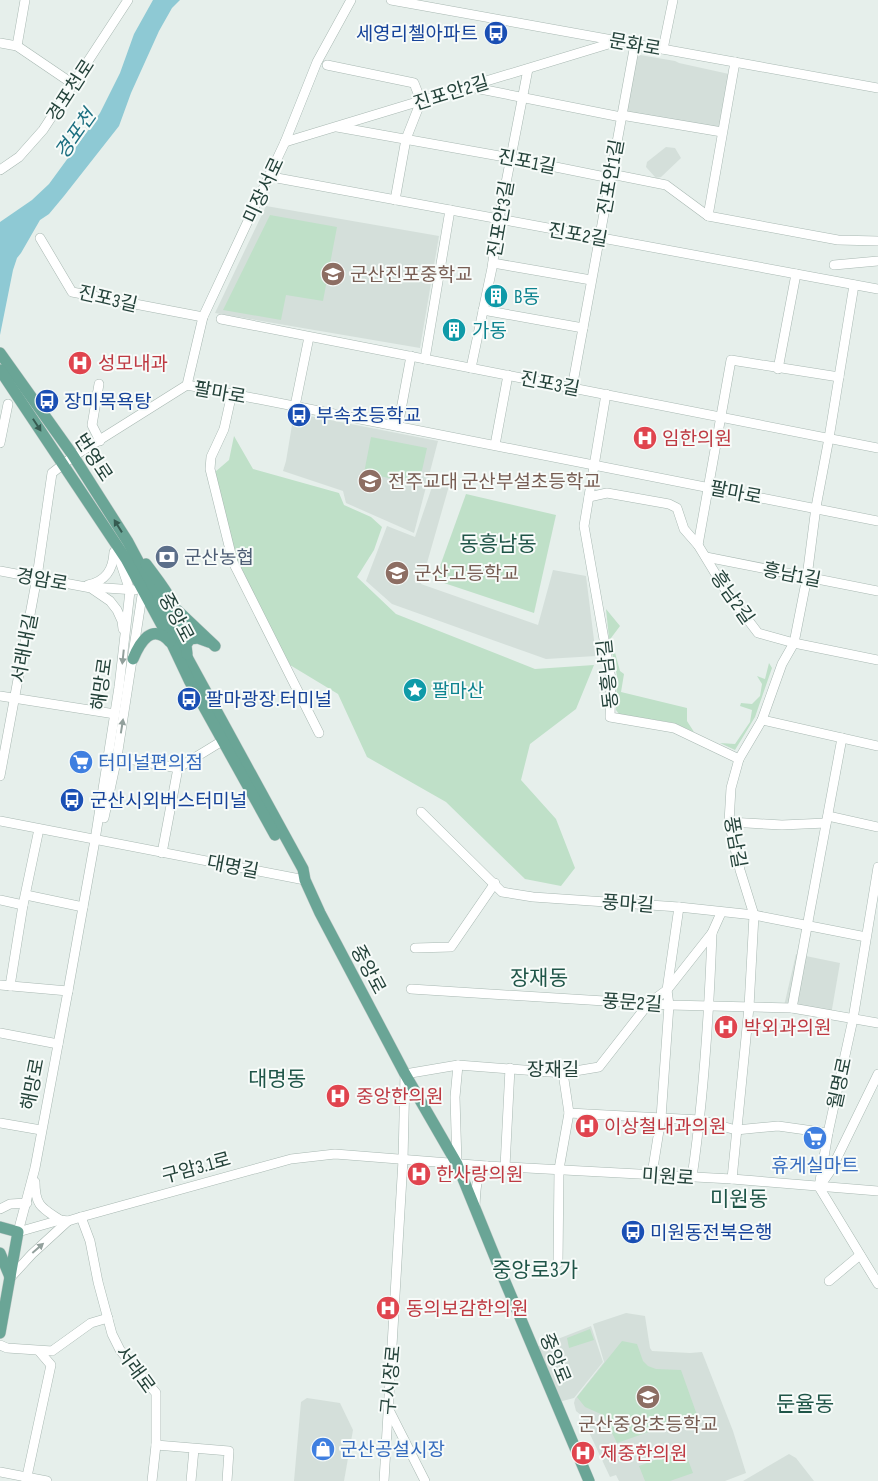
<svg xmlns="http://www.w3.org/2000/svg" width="878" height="1481" font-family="'Sofia Sans Condensed','Noto Sans KR',sans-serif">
<rect width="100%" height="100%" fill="#e6efeb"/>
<g fill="#d4dfda">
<path d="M640,55L675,61L679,63L729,74L720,129L626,112L635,59Z"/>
<path d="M666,147L675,148L681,158L661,177L656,178L646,167L647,162Z"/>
<path d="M266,206L439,236L420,348L215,313Z"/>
<path d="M294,413L438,441L414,533L346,503L343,491L283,471L286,461Z"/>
<path d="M434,481L449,486L421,584L538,625L553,570L586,576L596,656L546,659L392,604L366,581L387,526L415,537Z"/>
<path d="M796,954L840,963L831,1015L784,1006Z"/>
<path d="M626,1313L645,1316L650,1348L652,1351L690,1353L702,1352L733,1431L746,1473L725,1481H619L616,1475L610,1477L581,1415L576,1411L574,1403L575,1399L604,1362L593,1324Z"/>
<path d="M591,1326L603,1362L574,1398L555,1403L532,1349Z"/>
<path d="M307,1398L340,1403L353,1430L344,1481H294L301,1402Z"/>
<path d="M789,1454L796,1458L814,1481H743Z"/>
</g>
<g fill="#bfe0c8">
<path d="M270,215L337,227L323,301L286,295L281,320L223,310Z"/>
<path d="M234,436L253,469L339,493L344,505L371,517L382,527L374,550L357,577L396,614L535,669L594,665L576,709L530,744L521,780L556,819L575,868L561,886L525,879L446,802L367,757L338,694L290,665L234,559L215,472L229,460Z"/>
<path d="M371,437L427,448L419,484L364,473Z"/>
<path d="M466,494L556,515L534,613L435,580Z"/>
<path d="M606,609L620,626L611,638L620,671L624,674L621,692L687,708V721L694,732L674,723L619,714L616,710L617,676L609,638Z"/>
<path d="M769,663L772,668L755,717L735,750L720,743L735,744L750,722L752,710L740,706L741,703L752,704L760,696L762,684L757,676L765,679Z"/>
<path d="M590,1329L594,1340L569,1348L567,1338Z"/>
<path d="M622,1341L637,1344L643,1361L648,1366L656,1369L681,1370L697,1415L617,1443L603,1415L585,1407L577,1397Z"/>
<path d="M684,1449L693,1473L670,1481H645L639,1466Z"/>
</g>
<path fill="#8ec9d4" d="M153,0H180L172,8L159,31L131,93L119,126L64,196L49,214L40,220L21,253L17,258L13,270L0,335V222L32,200L49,184L87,132L100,113L120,73L134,34Z"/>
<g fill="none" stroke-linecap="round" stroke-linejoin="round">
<g stroke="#a8b8b2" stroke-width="10">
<g id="minor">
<path d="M391,0L878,88"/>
<path d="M0,43L17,46L73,84"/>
<path d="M17,46L25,0"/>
<path d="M663,49L673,0"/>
<path d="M327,65L414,83L421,101L406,139L395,200"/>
<path d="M470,87L621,117"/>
<path d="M621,115L722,132"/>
<path d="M337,127L511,158L610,178L616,175L666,185L708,216L838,240L878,241"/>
<path d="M285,142L615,42"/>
<path d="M0,170L19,157L43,130L128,0"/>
<path d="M277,178L878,289"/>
<path d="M708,216L735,62"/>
<path d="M40,238L72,292L203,317"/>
<path d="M493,263L591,280"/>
<path d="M834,265L878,261"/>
<path d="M483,310L583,328"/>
<path d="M221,319L878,448"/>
<path d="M425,359L450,210"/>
<path d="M471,368L492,268L499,219L528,69"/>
<path d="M778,369L796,274"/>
<path d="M99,384L92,425L100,441"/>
<path d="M187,385L203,317L285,142L317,62L351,0"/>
<path d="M572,388L635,44"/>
<path d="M232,393L224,429L211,457L210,469L233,562L319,733"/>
<path d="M606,394L584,526L611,679L610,717L674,728L739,759"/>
<path d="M295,406L309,337"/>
<path d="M398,426L411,356"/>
<path d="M0,443L8,404"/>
<path d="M495,445L508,375"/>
<path d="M589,497L607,493L669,504L677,508L684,529L698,545L726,591L758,633L794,643L878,660"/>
<path d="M698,545L731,360L839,377"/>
<path d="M706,557L878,591"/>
<path d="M0,571L91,588L110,601L117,610L122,621L123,629"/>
<path d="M88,585C106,581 113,570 114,552"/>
<path d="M91,587L135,590"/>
<path d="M0,696L115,714"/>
<path d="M762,720L878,746"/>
<path d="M117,757L178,768"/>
<path d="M178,768L227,738"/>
<path d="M0,776L37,577L52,473L74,456L187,385L878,521"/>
<path d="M421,812L502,892L533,897L679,907L754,915L866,937"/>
<path d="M828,816L878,827"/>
<path d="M104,818L117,757L143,589"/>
<path d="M0,821L305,880"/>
<path d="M729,822L782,825L826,823"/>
<path d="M162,853L178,768"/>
<path d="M878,867L853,1019L828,1133L819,1187L878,1284"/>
<path d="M26,895L83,907"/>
<path d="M0,900L23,905"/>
<path d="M415,948L451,947L495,883"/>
<path d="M0,985L68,991"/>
<path d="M10,986L23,905L39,829"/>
<path d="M411,989L669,1005L792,1008L878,1023"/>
<path d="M792,1008L842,738"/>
<path d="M0,1033L58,1044"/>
<path d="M569,1113L700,1120L736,1130L778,1126L828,1133"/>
<path d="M0,1123L41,1130"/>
<path d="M457,1164L455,1097L458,1065"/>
<path d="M505,1167L510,1068"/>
<path d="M652,1174L661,1118L669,1005L667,990L679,907"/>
<path d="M692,1177C704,1096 709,1015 712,933"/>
<path d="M732,1179L749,1007L754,915L740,870L729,822L731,788L739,759L762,720L782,664L794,643L807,577L816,507L829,438L854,285"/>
<path d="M35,1182C35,1206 42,1208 60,1220"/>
<path d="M822,1183L831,1170L878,1074"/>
<path d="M475,1206C476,1192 475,1174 487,1166"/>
<path d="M0,1209L10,1204L27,1203"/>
<path d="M81,1217L90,1241L98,1282L112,1334L120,1350L156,1393V1445L152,1481"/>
<path d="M18,1232L60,1220L68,1221L81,1217L291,1159L335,1154L487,1166L732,1179L878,1191"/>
<path d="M18,1232L35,1168L68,991L95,840L119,687L130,591L116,549"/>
<path d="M558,1263L559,1169L569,1113L563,1073"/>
<path d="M10,1278L32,1254L68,1221"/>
<path d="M829,1281L860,1255"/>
<path d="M0,1345L7,1348L52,1351L91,1323L108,1318"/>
<path d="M388,1408L425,1481"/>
<path d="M156,1445L229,1451L227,1481"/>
<path d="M0,1472L47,1481"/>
<path d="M26,1481L51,1365L39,1351"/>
<path d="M191,1481L194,1449"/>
<path d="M384,1481L403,1160L405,1074L458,1065L563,1073L599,1067L649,1003L667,990L712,933L721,913"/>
</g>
</g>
<g stroke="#c2cac8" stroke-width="12">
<g id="major">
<path d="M0,353L72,454L128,542L181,642L188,659L303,869L305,880L320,913L405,1074L457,1164L501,1272L589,1481"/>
<path d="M0,370L126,559L172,644L189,680L275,835"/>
<path d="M146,564C166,591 178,603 181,638"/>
<path d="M177,610L215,646"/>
<path d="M187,654L186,645L190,639L198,638L209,642"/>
<path d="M133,659C140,642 152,622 170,642"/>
<path d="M0,1227L18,1232L0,1333"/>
<path d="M0,1253L10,1277"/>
</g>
</g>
<use href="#minor" stroke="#fff" stroke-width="9"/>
<use href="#major" stroke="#6aa596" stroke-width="11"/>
</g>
<defs><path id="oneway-solid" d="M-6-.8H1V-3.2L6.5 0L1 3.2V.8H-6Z" transform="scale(1.25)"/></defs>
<g fill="#365b51">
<use href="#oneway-solid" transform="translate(37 425) rotate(57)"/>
<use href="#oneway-solid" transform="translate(118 526) rotate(-122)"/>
</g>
<g fill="#92a09c">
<use href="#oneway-solid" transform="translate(123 657) rotate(96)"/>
<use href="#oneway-solid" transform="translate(122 726) rotate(-81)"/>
<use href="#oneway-solid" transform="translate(38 1248) rotate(-41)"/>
</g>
<defs>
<g id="bus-disc" transform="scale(1.25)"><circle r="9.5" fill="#1a4fb4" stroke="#f7fbf9"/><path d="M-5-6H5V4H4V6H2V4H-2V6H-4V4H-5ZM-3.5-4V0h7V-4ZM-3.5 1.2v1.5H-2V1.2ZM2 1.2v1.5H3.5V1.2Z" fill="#fff"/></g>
<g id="school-disc" transform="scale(1.25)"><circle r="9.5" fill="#8d6e63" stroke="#f7fbf9"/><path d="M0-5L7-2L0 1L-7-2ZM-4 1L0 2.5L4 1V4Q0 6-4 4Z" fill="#fff"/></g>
<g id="building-disc" transform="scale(1.25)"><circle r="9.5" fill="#0f9aa8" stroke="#f7fbf9"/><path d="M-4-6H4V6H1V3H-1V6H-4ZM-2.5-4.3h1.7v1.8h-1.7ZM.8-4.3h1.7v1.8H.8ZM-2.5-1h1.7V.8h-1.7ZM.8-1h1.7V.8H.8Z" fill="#fff"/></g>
<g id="hospital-disc" transform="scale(1.25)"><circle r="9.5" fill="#e0444e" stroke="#f7fbf9"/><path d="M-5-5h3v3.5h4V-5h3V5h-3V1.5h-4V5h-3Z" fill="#fff"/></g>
<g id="bank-disc" transform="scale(1.25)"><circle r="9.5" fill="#5c6f8a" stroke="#f7fbf9"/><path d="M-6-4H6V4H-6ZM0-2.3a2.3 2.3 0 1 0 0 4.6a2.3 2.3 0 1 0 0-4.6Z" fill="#fff"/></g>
<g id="sight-disc" transform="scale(1.25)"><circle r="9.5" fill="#0f9aa8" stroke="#f7fbf9"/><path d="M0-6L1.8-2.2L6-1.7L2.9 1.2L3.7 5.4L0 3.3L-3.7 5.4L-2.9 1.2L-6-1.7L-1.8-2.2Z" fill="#fff"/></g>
<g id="supermarket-disc" transform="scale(1.25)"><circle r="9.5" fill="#3f7fe0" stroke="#f7fbf9"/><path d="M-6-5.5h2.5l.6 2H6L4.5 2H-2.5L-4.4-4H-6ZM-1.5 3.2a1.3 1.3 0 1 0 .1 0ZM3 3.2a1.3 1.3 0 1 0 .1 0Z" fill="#fff"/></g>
<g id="shop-disc" transform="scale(1.25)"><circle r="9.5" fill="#3f7fe0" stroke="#f7fbf9"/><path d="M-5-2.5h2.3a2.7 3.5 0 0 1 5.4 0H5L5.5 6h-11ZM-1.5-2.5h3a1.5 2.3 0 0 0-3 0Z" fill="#fff"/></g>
</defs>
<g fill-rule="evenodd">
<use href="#bus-disc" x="496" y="33"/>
<use href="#school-disc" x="333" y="274"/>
<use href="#building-disc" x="496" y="296"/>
<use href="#building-disc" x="454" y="330"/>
<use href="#hospital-disc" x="80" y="363"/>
<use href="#bus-disc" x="47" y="401"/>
<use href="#bus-disc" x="299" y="415"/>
<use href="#hospital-disc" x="645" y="438"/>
<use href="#school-disc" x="370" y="481"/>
<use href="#bank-disc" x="167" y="557"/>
<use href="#school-disc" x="397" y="573"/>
<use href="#sight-disc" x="415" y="690"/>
<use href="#bus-disc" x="189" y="699"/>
<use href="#supermarket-disc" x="81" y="762"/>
<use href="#bus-disc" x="72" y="800"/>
<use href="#hospital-disc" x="726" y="1027"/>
<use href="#hospital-disc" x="338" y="1096"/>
<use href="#hospital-disc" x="587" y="1126"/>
<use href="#supermarket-disc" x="815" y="1138"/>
<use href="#hospital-disc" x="419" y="1174"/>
<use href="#bus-disc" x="633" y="1232"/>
<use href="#hospital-disc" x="388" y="1308"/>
<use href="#school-disc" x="648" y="1397"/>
<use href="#shop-disc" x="323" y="1449"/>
<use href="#hospital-disc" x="583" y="1453"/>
</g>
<g text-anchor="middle" stroke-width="4" stroke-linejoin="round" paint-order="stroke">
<g font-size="19" fill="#164399" stroke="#f7fbf9" text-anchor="start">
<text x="478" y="40" text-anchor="end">세영리첼아파트</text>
<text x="64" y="408">장미목욕탕</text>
<text x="316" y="422">부속초등학교</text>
<text x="206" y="706">팔마광장.터미널</text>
<text x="90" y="807">군산시외버스터미널</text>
<text x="650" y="1239">미원동전북은행</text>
</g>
<g font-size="19" fill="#24423a" stroke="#f7fbf9">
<text transform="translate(635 44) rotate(10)" y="7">문화로</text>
<text transform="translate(70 90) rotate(-57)" y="7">경포천로</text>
<text transform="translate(451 92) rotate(-17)" y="7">진포안2길</text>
<text transform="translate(527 161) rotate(11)" y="7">진포1길</text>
<text transform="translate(610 177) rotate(-80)" y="7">진포안1길</text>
<text transform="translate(263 190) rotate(-65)" y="7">미장서로</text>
<text transform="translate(500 219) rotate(-80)" y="7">진포안3길</text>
<text transform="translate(578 234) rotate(10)" y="7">진포2길</text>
<text transform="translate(108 298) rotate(13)" y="7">진포3길</text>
<text transform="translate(550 383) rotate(11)" y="7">진포3길</text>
<text transform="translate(220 392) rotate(10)" y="7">팔마로</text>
<text transform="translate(94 457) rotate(57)" y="7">번영로</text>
<text transform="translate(736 492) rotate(11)" y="7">팔마로</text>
<text transform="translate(792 574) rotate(11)" y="7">흥남1길</text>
<text transform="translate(42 579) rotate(10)" y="7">경암로</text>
<text transform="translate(733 597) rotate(55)" y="7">흥남2길</text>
<text transform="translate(177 617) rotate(62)" y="7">중앙로</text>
<text transform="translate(24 648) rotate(-79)" y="7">서래내길</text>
<text transform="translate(607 674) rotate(-96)" y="7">동흥남길</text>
<text transform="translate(101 684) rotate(-82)" y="7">해망로</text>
<text transform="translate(736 842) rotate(80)" y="7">풍남길</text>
<text transform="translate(233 866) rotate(11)" y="7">대명길</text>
<text transform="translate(628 903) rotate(4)" y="7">풍마길</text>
<text transform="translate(369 969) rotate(62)" y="7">중앙로</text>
<text transform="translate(632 1002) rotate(4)" y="7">풍문2길</text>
<text x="553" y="1076">장재길</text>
<text transform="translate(839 1083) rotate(-78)" y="7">월명로</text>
<text transform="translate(32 1084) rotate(-79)" y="7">해망로</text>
<text transform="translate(196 1167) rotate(-15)" y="7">구암3.1로</text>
<text transform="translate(668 1176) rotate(4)" y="7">미원로</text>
<text transform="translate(556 1358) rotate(68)" y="7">중앙로</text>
<text transform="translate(136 1369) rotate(54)" y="7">서래로</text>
<text transform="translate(390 1380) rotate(-85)" y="7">구시장로</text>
</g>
<g font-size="19" fill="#785e54" stroke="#f7fbf9" text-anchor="start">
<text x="350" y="281">군산진포중학교</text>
<text x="388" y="488">전주교대 군산부설초등학교</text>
<text x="414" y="580">군산고등학교</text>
<text x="648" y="1431" text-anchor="middle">군산중앙초등학교</text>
</g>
<g font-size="19" fill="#0d838f" stroke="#f7fbf9" text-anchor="start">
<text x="514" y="303">B동</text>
<text x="472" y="337">가동</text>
<text x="432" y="697">팔마산</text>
</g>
<g font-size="19" fill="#be3a42" stroke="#f7fbf9" text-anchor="start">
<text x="98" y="370">성모내과</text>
<text x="662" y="445">임한의원</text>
<text x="744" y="1034">박외과의원</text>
<text x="356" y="1103">중앙한의원</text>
<text x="604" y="1133">이상철내과의원</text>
<text x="436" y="1181">한사랑의원</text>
<text x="406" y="1315">동의보감한의원</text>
<text x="600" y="1460">제중한의원</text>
</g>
<g font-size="19" fill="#4e5e75" stroke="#f7fbf9" text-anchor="start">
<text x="184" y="564">군산농협</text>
</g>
<g font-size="19" fill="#366cbe" stroke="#f7fbf9" text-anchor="start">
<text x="98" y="769">터미널편의점</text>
<text x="815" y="1172" text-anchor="middle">휴게실마트</text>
<text x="340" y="1456">군산공설시장</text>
</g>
<g font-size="20" font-style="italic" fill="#1c6f80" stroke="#f7fbf9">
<text transform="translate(75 134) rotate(-55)" y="7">경포천</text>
</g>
<g font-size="21" fill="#1f5548" stroke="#f7fbf9">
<text x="498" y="551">동흥남동</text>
<text x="539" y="985">장재동</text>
<text x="277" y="1086">대명동</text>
<text x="739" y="1206">미원동</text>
<text x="535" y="1277">중앙로3가</text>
<text x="805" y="1411">둔율동</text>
</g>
</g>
</svg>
